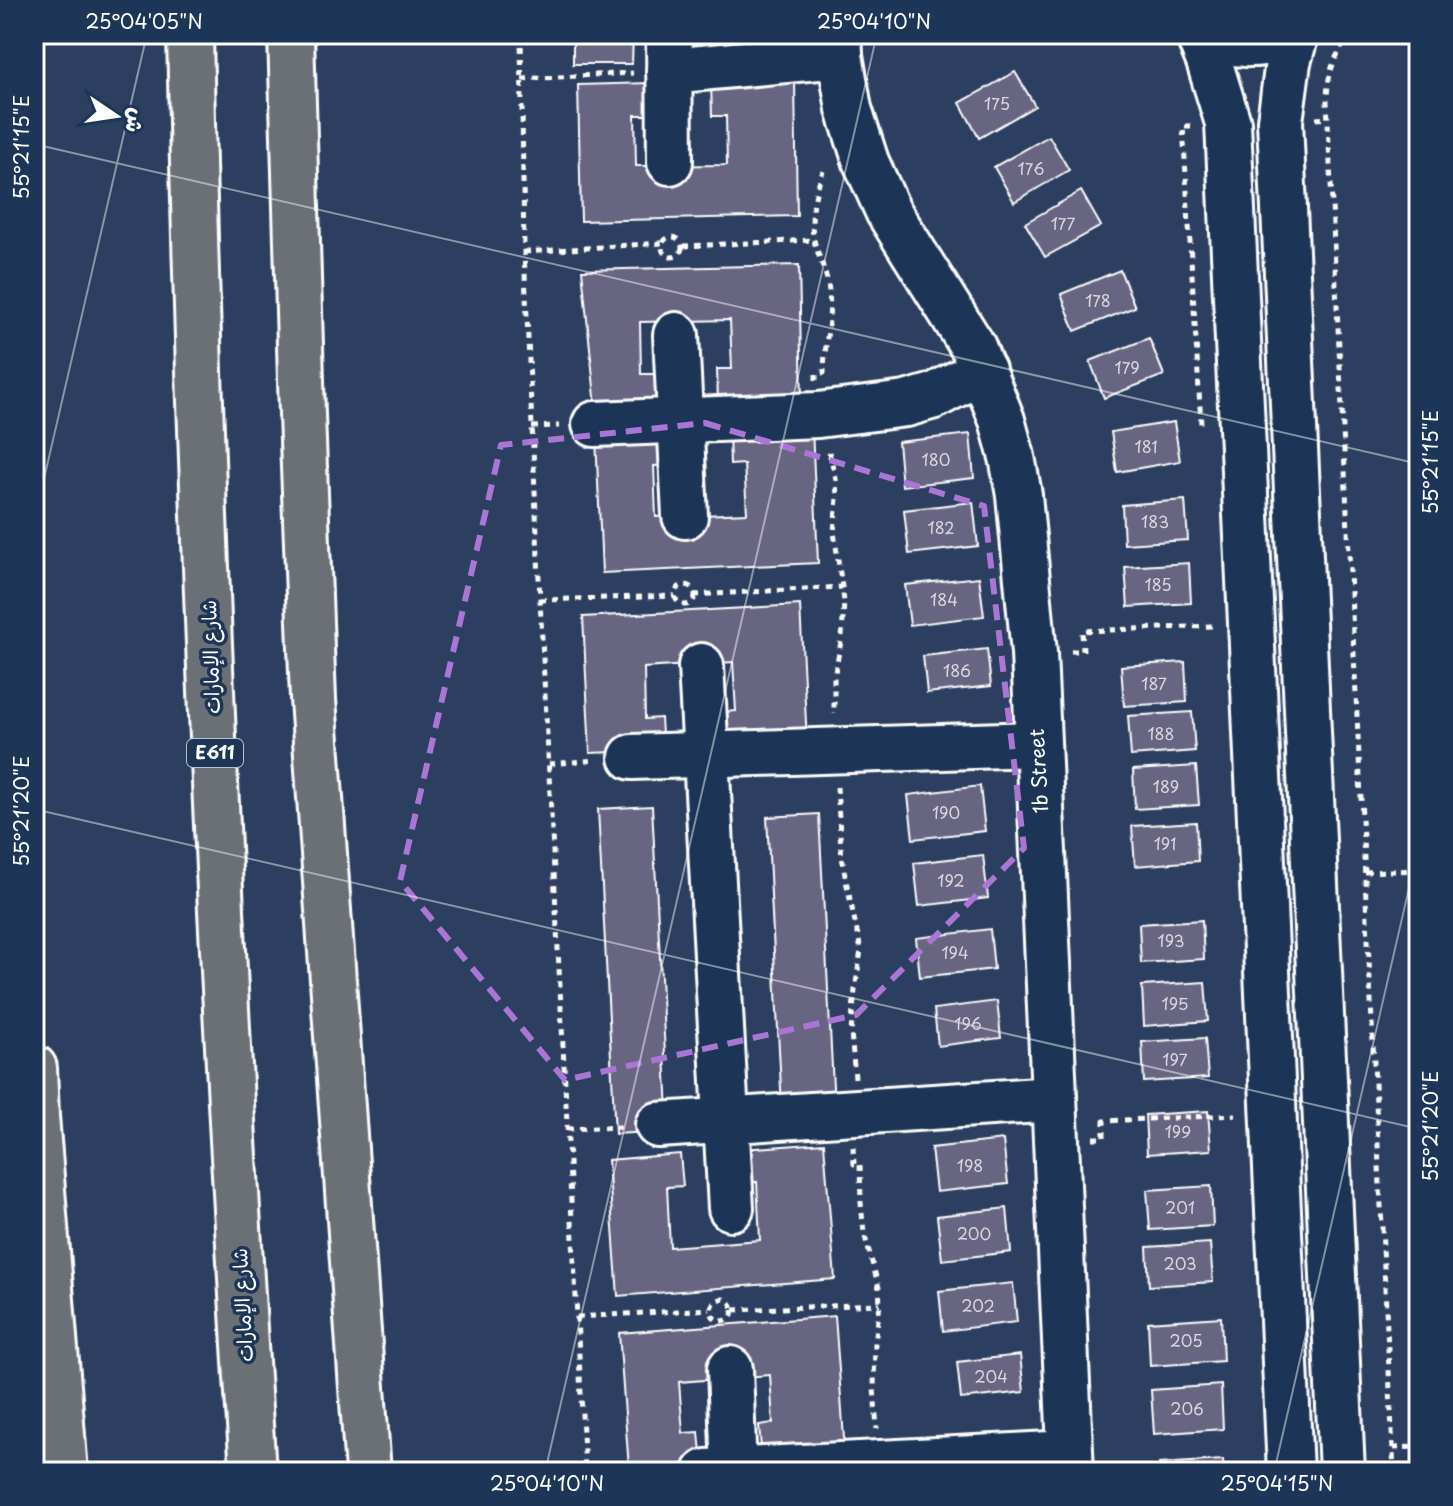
<svg xmlns="http://www.w3.org/2000/svg" width="1453" height="1506" font-family="'Playpen Sans','Playpen Sans Arabic',sans-serif">
<rect width="100%" height="100%" fill="#2c3f60"/>
<filter id="ink" filterUnits="userSpaceOnUse"><feTurbulence type="fractalNoise" baseFrequency=".0125" numOctaves="2"/><feDisplacementMap in="SourceGraphic" scale="16" xChannelSelector="R" yChannelSelector="G"/><feConvolveMatrix kernelMatrix="1 2 1 2 8 2 1 2 1" color-interpolation-filters="sRGB"/></filter>
<g filter="url(#ink)">
<g fill="#686583" stroke="#fff" stroke-width="2">
<path d="M573,34H633L632,64H573Z"/>
<path d="M1015,72L1035,106L979,138L960,103Z"/>
<path d="M795,80L797,216L581,221L578,85L651,83V115H635L636,166L727,165L726,116H712L711,82Z"/>
<path d="M1049,136L1069,170L1014,202L994,167Z"/>
<path d="M1081,191L1101,226L1045,257L1025,223Z"/>
<path d="M799,265L802,402L718,404L717,369H732L730,320L640,322L641,374H657L658,405L596,407L582,270Z"/>
<path d="M1120,270L1135,307L1075,331L1061,294Z"/>
<path d="M1149,338L1164,375L1104,398L1090,361Z"/>
<path d="M1174,422L1180,461L1117,472L1111,432Z"/>
<path d="M812,427L818,563L602,573L596,437L668,434L670,465L654,466L656,517L747,513L744,464L730,465L729,431Z"/>
<path d="M970,434L974,478L902,486L898,442Z"/>
<path d="M1185,500L1188,540L1124,544L1122,505Z"/>
<path d="M973,502L978,546L909,554L904,510Z"/>
<path d="M1189,563L1191,603L1128,607L1125,567Z"/>
<path d="M979,577L984,616L910,625L905,585Z"/>
<path d="M800,605L807,742L724,746L721,712L736,711L733,662L644,668L645,719L661,718L663,750L590,753L583,617Z"/>
<path d="M987,649L991,686L927,693L923,656Z"/>
<path d="M1185,662L1187,702L1124,706L1121,666Z"/>
<path d="M1192,712L1195,751L1131,756L1128,716Z"/>
<path d="M1196,766L1199,805L1135,809L1133,770Z"/>
<path d="M980,786L985,831L913,839L908,795Z"/>
<path d="M652,806L669,1131L615,1134L598,809Z"/>
<path d="M819,814L834,1106L782,1108L767,817Z"/>
<path d="M1196,822L1198,861L1135,866L1132,826Z"/>
<path d="M983,855L988,898L919,906L914,863Z"/>
<path d="M1202,920L1204,959L1141,963L1139,924Z"/>
<path d="M990,929L994,969L920,977L916,938Z"/>
<path d="M1205,982L1208,1021L1144,1026L1142,986Z"/>
<path d="M997,1001L1001,1038L938,1046L934,1009Z"/>
<path d="M1205,1038L1208,1078L1144,1082L1142,1042Z"/>
<path d="M1208,1111L1211,1150L1147,1154L1145,1115Z"/>
<path d="M1003,1140L1008,1184L936,1192L931,1148Z"/>
<path d="M824,1143L835,1279L618,1296L608,1160L680,1154L683,1186L667,1187L670,1247L760,1240L757,1182L743,1184L741,1149Z"/>
<path d="M1211,1186L1213,1226L1150,1230L1147,1190Z"/>
<path d="M1007,1208L1011,1252L942,1260L937,1216Z"/>
<path d="M1210,1243L1213,1282L1149,1286L1147,1247Z"/>
<path d="M1013,1283L1017,1322L943,1331L939,1291Z"/>
<path d="M835,1316L845,1452L762,1459L759,1425L773,1423L770,1375L679,1382L683,1433L699,1432L702,1464L629,1469L619,1333Z"/>
<path d="M1221,1317L1223,1361L1150,1366L1148,1322Z"/>
<path d="M1020,1355L1024,1392L961,1399L957,1362Z"/>
<path d="M1221,1385L1223,1429L1154,1434L1151,1390Z"/>
<path d="M1223,1460L1224,1472H1160L1159,1464Z"/>
</g>
<g fill="none" stroke-linecap="round" stroke-linejoin="round">
<g stroke="#fff" stroke-width="50">
<g id="minor">
<path d="M669,34L670,162"/>
<path d="M839,34L840,55L849,109L866,162L888,211L973,347L1002,420L1012,457L1019,495L1034,653L1071,1472"/>
<path d="M1198,34L1209,61L1228,123L1290,1472"/>
<path d="M1201,34C1234,48 1264,47 1297,34"/>
<path d="M1296,34L1288,62L1280,121L1342,1472"/>
<path d="M669,71L840,55"/>
<path d="M676,335L685,516"/>
<path d="M595,424L818,415L906,404L934,396L983,370"/>
<path d="M701,666L731,1208"/>
<path d="M632,757L1038,744"/>
<path d="M658,1125L1054,1099"/>
<path d="M730,1369L734,1472"/>
<path d="M706,1472L1070,1453"/>
</g>
</g>
<g stroke="#fff" stroke-width="50">
<g id="highway">
<path d="M190,34C200,514 222,993 253,1472"/>
<path d="M291,34L302,415L313,699L368,1472"/>
<path d="M34,1068L36,1116L65,1472"/>
</g>
</g>
<g stroke="#fff" stroke-width="5" stroke-dasharray="6 6" stroke-linecap="butt">
<path d="M521,34L524,252L540,600L585,1472"/>
<path d="M1352,34C1334,54 1327,75 1327,102L1394,1472"/>
<path d="M522,79L633,73"/>
<path d="M1316,119L1328,118"/>
<path d="M1191,126H1183L1201,424"/>
<circle cx="672" cy="247" r="10"/>
<path d="M683,246L815,240"/>
<path d="M524,252L662,243"/>
<path d="M816,380V374L824,373C824,346 832,319 829,292C828,277 822,265 817,250C807,225 814,195 823,171"/>
<path d="M532,427L559,426"/>
<path d="M829,452L836,479L837,498L834,532L844,601L842,637L834,677V714"/>
<circle cx="685" cy="595" r="10"/>
<path d="M694,595L842,587"/>
<path d="M540,600L675,596"/>
<path d="M1071,651H1083L1082,631L1214,626"/>
<path d="M549,764L596,760"/>
<path d="M837,787L841,849L845,876L861,950L855,990L851,1032L855,1078"/>
<path d="M1365,872L1419,870"/>
<path d="M567,1129L622,1127"/>
<path d="M1093,1138H1104V1121L1236,1115"/>
<path d="M853,1147L854,1164H860L861,1203L864,1233L879,1288L880,1304L875,1343L874,1388L877,1429"/>
<circle cx="722" cy="1310" r="11"/>
<path d="M734,1310L880,1304"/>
<path d="M577,1317L710,1309"/>
<path d="M1393,1448L1419,1447"/>
</g>
<use href="#minor" stroke="#1d3557" stroke-width="44"/>
<use href="#highway" stroke="#6a7074" stroke-width="44"/>
</g>
</g>
<path fill="none" stroke="#a976d5" stroke-width="6" stroke-dasharray="16 10" stroke-linejoin="round" d="M705,423L984,506L1024,848L856,1015L565,1080L400,881L501,445Z"/>
<path fill="none" stroke="#fff" stroke-width="2" stroke-opacity="0.45" d="M34,144L1419,464M34,522L147,34M34,809L1419,1129M545,1472L877,34M1274,1472L1419,845"/>
<g text-anchor="middle" stroke-width="7" stroke-linejoin="round" paint-order="stroke">
<g font-size="16" fill="#d9d8e0">
<text x="997" y="110">175</text>
<text x="1031" y="175">176</text>
<text x="1063" y="230">177</text>
<text x="1098" y="307">178</text>
<text x="1127" y="374">179</text>
<text x="1146" y="453">181</text>
<text x="936" y="466">180</text>
<text x="1155" y="528">183</text>
<text x="941" y="534">182</text>
<text x="1158" y="591">185</text>
<text x="944" y="606">184</text>
<text x="957" y="677">186</text>
<text x="1154" y="690">187</text>
<text x="1161" y="740">188</text>
<text x="1166" y="793">189</text>
<text x="946" y="819">190</text>
<text x="1165" y="850">191</text>
<text x="951" y="887">192</text>
<text x="1171" y="947">193</text>
<text x="955" y="959">194</text>
<text x="1175" y="1010">195</text>
<text x="968" y="1030">196</text>
<text x="1175" y="1066">197</text>
<text x="1178" y="1138">199</text>
<text x="970" y="1172">198</text>
<text x="1180" y="1214">201</text>
<text x="974" y="1240">200</text>
<text x="1180" y="1270">203</text>
<text x="978" y="1312">202</text>
<text x="1186" y="1347">205</text>
<text x="991" y="1383">204</text>
<text x="1187" y="1415">206</text>
</g>
<rect fill="#1d3557" stroke="#bbc2cd" stroke-width="2" x="187" y="739" width="56" height="28" rx="6"/>
<g font-size="18" font-weight="bold" fill="#fff">
<text x="215" y="759">E611</text>
</g>
<g font-size="20" fill="#fff" stroke="#1d3557">
<text transform="translate(211 657) rotate(-92)" y="7">شارع الإمارات</text>
<text transform="translate(1039 771) rotate(-93)" y="7">1b Street</text>
<text transform="translate(243 1305) rotate(-93)" y="7">شارع الإمارات</text>
</g>
</g>
<rect width="1453" height="1506" fill="none" stroke="#1d3557" stroke-width="88"/>
<g transform="translate(116 116) rotate(103)" stroke="#1d3557" stroke-width="6" paint-order="stroke">
<path d="M0-6L14 30L0 20L-14 30Z" fill="#ffffff"/>
<text y="-12" font-size="22" font-weight="bold" text-anchor="middle" fill="#ffffff">ش</text>
</g>
<rect x="44" y="44" width="1365" height="1418" fill="none" stroke="#fff" stroke-width="3"/>
<g font-size="20" text-anchor="middle" fill="#fff">
<text x="144" y="29">25°04'05"N</text>
<text x="874" y="29">25°04'10"N</text>
<text transform="translate(22 147) rotate(-90)" y="7">55°21'15"E</text>
<text transform="translate(1431 462) rotate(-90)" y="7">55°21'15"E</text>
<text transform="translate(22 811) rotate(-90)" y="7">55°21'20"E</text>
<text transform="translate(1431 1126) rotate(-90)" y="7">55°21'20"E</text>
<text x="547" y="1491">25°04'10"N</text>
<text x="1277" y="1491">25°04'15"N</text>
</g>
</svg>
